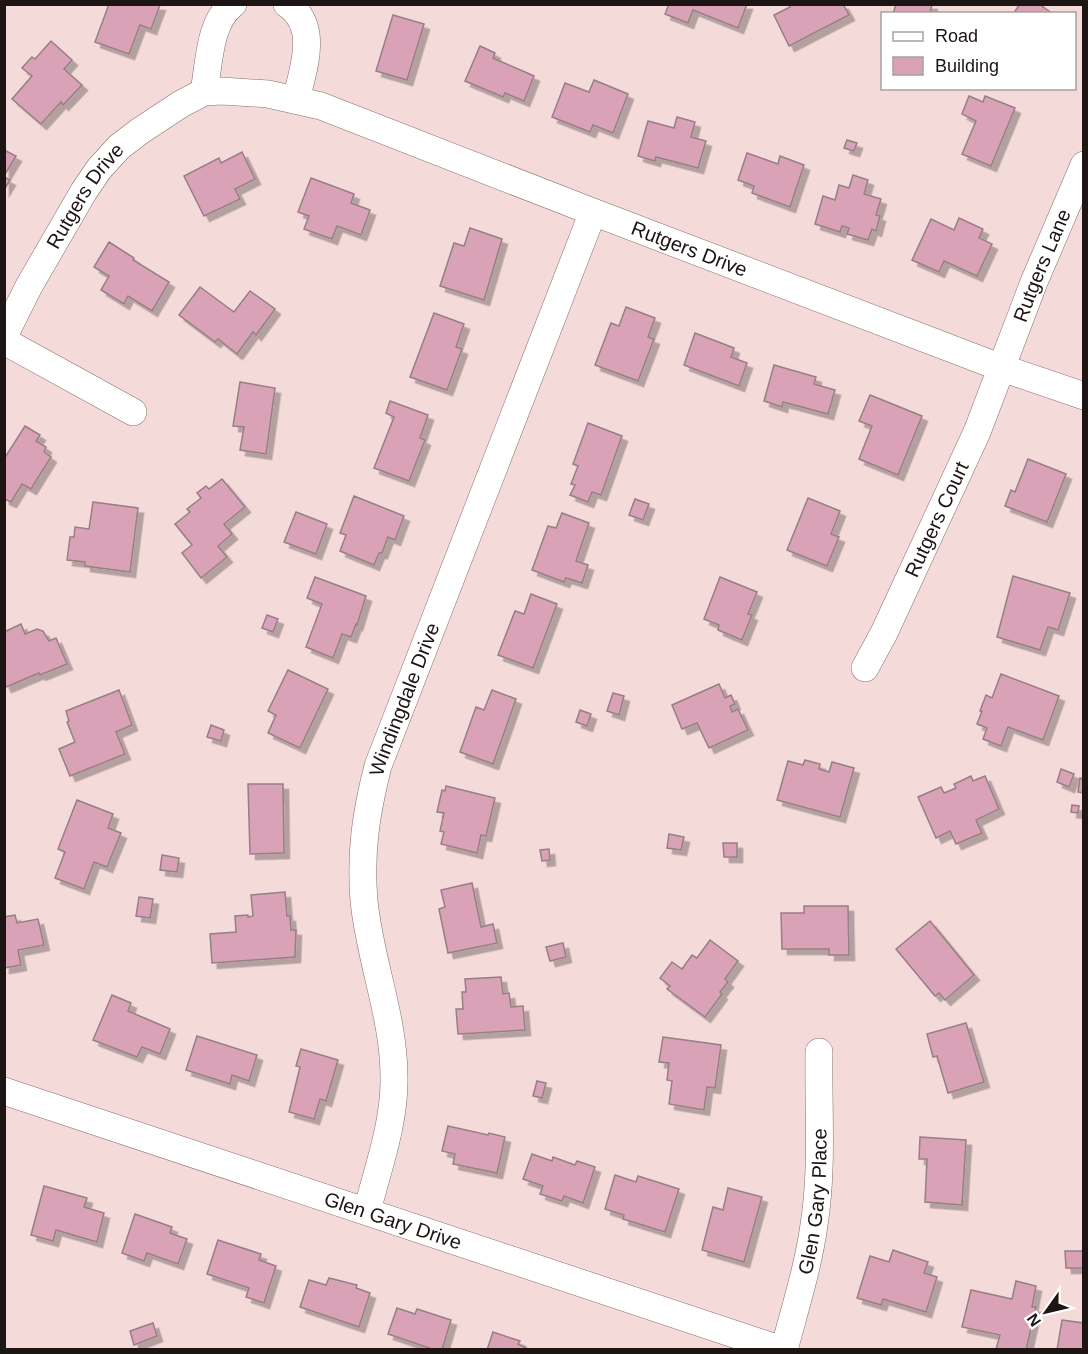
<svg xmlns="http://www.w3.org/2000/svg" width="1088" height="1354" font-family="Arial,sans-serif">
<defs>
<filter id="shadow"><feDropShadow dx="5.5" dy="5.5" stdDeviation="0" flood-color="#0004"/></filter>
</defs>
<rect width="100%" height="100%" fill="#f4dad9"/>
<g fill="#daa2b6" stroke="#967f86" stroke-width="1.5" filter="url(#shadow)">
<path d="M109,4L160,5L151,29L140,25L129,54L95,42Z"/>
<path d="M669,4H747L738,28L693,10L688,23L665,14Z"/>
<path d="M789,4H843L849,15L789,46L774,15L790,7Z"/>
<path d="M896,4H932L930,14H893Z"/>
<path d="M1020,4H1039L1053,14H1019L1015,11Z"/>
<path d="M393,15L424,24L407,80L376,71Z"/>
<path d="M51,41L72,60L64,69L82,85L63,105L61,102L41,124L12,99L32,76L22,68L32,57L35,59Z"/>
<path d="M480,46L495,53L493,58L534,76L524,101L505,93L503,97L465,81Z"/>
<path d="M594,80L628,94L613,133L593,125L590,132L552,117L565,83L589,92Z"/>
<path d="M969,96L983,102L985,96L1015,108L991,166L962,154L976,121L962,114Z"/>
<path d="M677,117L695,122L691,137L706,141L698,168L656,157L655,161L638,156L648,121L674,128Z"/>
<path d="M847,140L857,143L854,151L844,148Z"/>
<path d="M4,150L16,156L4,176Z"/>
<path d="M242,152L255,179L235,189L240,199L204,216L184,176L219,158L221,163Z"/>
<path d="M747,153L778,164L780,156L804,165L790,207L752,193L754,186L738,180Z"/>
<path d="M853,175L868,180L864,194L881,199L876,215L880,216L876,231L872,229L868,240L847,234L849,228L842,226L840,232L815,224L823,196L835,200L839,185L849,188Z"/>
<path d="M4,177L10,180L4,190Z"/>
<path d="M311,178L354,194L351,203L370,210L361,235L337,226L332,239L304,229L309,216L298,212Z"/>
<path d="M959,218L983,229L979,238L992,244L977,276L944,261L939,272L912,260L931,219L954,230Z"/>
<path d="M470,228L502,239L484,300L440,286L454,243L464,246Z"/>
<path d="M109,242L134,258L133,260L169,282L152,311L128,296L124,304L101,290L109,276L94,267Z"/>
<path d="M200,287L234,312L250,291L275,309L256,335L253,332L237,354L218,339L215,342L179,315Z"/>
<path d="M626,307L655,318L648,337L654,339L638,381L595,365L611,323L619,326Z"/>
<path d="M434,313L464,324L456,347L462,349L447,390L410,377Z"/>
<path d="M695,333L734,348L731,357L747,363L739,386L684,365Z"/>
<path d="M774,365L816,377L814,384L835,390L828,414L783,402L782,407L764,401Z"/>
<path d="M240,382L275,388L266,454L240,450L244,427L233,426Z"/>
<path d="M870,395L922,416L898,475L859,459L872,426L859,421Z"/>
<path d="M390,401L428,415L420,438L425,440L409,481L374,468L394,417L386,413Z"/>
<path d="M588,423L622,436L601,495L592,492L588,502L570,495L575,485L571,484L578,466L573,464Z"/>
<path d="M25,426L40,435L36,441L46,447L44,452L51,457L31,489L22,484L11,502L4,499V459Z"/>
<path d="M1028,459L1066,474L1047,522L1005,506L1011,490L1015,492Z"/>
<path d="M222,479L245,507L224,524L232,534L218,546L227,557L201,578L182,553L192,545L175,524L190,512L187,509L201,498L197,493L206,486L209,489Z"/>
<path d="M354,496L404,516L395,540L388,537L382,553H379L374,565L340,551L346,535L340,533Z"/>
<path d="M808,498L840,511L831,534L839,537L827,566L787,550Z"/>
<path d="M635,499L649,504L643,520L629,515Z"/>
<path d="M93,502L138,508L130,572L85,566V562L67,560L70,537H74L75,527L89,529Z"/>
<path d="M296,512L327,524L316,554L284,542Z"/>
<path d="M562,513L589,523L576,561L588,565L582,583L566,578L564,582L532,570L548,526L556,528Z"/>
<path d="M1013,576L1070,593L1058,630L1048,627L1040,650L997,637Z"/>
<path d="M315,577L366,596L357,625L356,624L351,637L342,634L333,658L306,647L322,604L307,598Z"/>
<path d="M720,577L757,592L748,614L752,615L742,640L718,630L719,625L704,619Z"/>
<path d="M531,594L557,604L533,668L498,655L515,611L524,614Z"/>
<path d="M267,615L278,619L273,632L262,628Z"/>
<path d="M21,624L25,634L37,629L43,631L49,641L56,638L67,664L40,675L39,673L6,687L4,683V632Z"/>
<path d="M288,670L328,689L300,748L268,733L276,715L268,711Z"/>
<path d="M1001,674L1059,696L1043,740L1008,727L1001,746L983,739L987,728L977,724L982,711H980L986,695L992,698Z"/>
<path d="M719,684L725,698L731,695L735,704L730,706L732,712L738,709L748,730L709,748L697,723L682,729L672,705Z"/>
<path d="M119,690L132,725L116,732L125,754L70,776L59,749L75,742L67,722L69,721L66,711Z"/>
<path d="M492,690L516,699L493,764L460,752L476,707L484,710Z"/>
<path d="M613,693L624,696L619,715L607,711Z"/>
<path d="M580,710L591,714L587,726L576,722Z"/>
<path d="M211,725L224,730L221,741L207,737Z"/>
<path d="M805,760L820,764L819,769L829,772L832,762L854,768L840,817L777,800L788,761L803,765Z"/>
<path d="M1061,769L1074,774L1069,787L1057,782Z"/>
<path d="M971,776L973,781L985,776L999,809L976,820L982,833L956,844L950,831L936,838L918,797L941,787L944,793L956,788L954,784Z"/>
<path d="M1080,778L1084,779V793L1078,792Z"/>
<path d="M248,784H283L284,853L250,854Z"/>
<path d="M446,786L495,798L486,836L481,835L477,853L441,844L444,832L440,831L444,813L437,812L442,790L445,791Z"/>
<path d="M77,800L113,814L108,828L121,833L107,867L94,862L84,889L55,878L65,852L58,849Z"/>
<path d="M1072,805L1079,806L1078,813L1071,812Z"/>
<path d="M669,834L684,837L681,850L667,848Z"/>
<path d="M723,843H737V857H724Z"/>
<path d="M549,849L550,860L542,861L540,850Z"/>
<path d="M162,855L179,858L177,872L160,870Z"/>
<path d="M472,883L481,927L493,924L497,943L448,953L439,909L445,907L441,890Z"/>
<path d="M285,892L287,916H290L291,930H296L295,957L212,963L210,934L236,932L235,916L248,915V917L253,916L251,895Z"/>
<path d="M139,897L153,899L150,918L136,916Z"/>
<path d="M804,906H848L849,955H829V949H782L781,913H804Z"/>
<path d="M15,915L17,923L38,919L44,945L18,950L21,965L4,968V917Z"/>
<path d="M930,921L974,975L945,1000L939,993L935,996L896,949Z"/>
<path d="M710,940L738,961L725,979L728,982L720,992L722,994L705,1017L667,989L670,986L660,978L672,962L682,969L692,955L697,958Z"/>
<path d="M563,943L566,957L550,961L546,947Z"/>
<path d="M501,977L503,994L509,993L511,1007L523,1006L525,1030L458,1034L456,1009H463L462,992H466L465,979Z"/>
<path d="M112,995L131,1003L128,1011L170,1029L160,1054L142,1047L137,1057L93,1040Z"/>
<path d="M966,1023L984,1082L948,1093L937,1056L933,1057L927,1034Z"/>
<path d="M197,1036L257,1055L249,1081L232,1075L230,1084L186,1070Z"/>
<path d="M663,1037L721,1045L715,1088L707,1087L704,1110L669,1104L672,1081L667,1080L669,1063L659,1062Z"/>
<path d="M301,1049L338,1060L326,1101L320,1099L314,1119L289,1112L300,1067L296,1066Z"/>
<path d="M537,1081L546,1083L542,1098L533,1096Z"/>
<path d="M448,1126L488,1135L489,1133L505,1137L497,1173L453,1164L455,1154L442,1151Z"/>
<path d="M920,1137L966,1140L962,1205L925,1202L927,1159H919Z"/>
<path d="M532,1154L552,1161L553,1157L575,1165L577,1161L595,1167L583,1203L564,1196L562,1201L540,1194L543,1186L523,1179Z"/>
<path d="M615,1175L636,1182L638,1176L679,1189L665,1232L623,1219L624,1215L605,1209Z"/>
<path d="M44,1186L87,1198L84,1207L104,1213L97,1242L56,1230L53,1241L31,1235Z"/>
<path d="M728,1188L762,1197L744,1262L702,1250L713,1207L723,1210Z"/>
<path d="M135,1214L172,1227L170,1233L187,1239L178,1264L147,1253L144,1261L122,1253Z"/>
<path d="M218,1240L261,1254L259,1260L276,1266L264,1303L246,1297L249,1288L207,1274Z"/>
<path d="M893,1250L928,1262L924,1273L937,1277L926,1312L883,1299L881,1305L857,1298L870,1256L889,1262Z"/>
<path d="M1065,1251H1084V1268H1066Z"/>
<path d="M329,1278L357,1285L356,1288L370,1293L359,1327L300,1307L309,1280L326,1285Z"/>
<path d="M1016,1281L1036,1286L1032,1307H1036L1026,1350L996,1349L1000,1335L962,1327L971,1290L1012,1299Z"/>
<path d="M397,1308L415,1314L417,1309L451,1320L442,1350H435L388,1334Z"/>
<path d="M1062,1320L1084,1323V1350H1057Z"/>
<path d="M153,1323L157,1336L134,1345L130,1331Z"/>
<path d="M493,1332L520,1341L518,1344L530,1350H487Z"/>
</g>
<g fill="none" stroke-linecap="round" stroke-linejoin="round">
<g stroke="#876f6e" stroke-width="28">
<g id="minor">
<path d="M287,4C320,26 303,69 296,100"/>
<path d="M204,92C209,65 209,21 233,4"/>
<path id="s1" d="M4,336L29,286L84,191L99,169L119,147L140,131L181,104L204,92L222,91L268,94L321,106L593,212L1002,368L1084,396"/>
<path d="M4,341L133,412"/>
<path id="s2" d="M865,668L884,633L977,432L1034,282L1084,165"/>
<path id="s3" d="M4,1091L782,1350"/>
<path id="s4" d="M367,1211C378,1168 395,1122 394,1077C394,1017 370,961 364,901C360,852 366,813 378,766L593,212"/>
<path id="s5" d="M784,1350C795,1308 808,1268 814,1225C823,1169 818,1109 819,1052"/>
</g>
</g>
<use href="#minor" stroke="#fff" stroke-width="27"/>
</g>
<g text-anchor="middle" stroke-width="4.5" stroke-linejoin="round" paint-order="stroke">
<g font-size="20" fill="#1d1414" stroke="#fff">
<text dy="7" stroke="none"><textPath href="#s1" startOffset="162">Rutgers Drive</textPath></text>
<text dy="7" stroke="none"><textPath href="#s1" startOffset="837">Rutgers Drive</textPath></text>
<text dy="7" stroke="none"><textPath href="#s2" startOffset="440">Rutgers Lane</textPath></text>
<text dy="7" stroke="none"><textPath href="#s2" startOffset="165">Rutgers Court</textPath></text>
<text dy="7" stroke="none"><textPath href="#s4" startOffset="524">Windingdale Drive</textPath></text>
<text dy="7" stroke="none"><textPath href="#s5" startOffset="152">Glen Gary Place</textPath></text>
<text dy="7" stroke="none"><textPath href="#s3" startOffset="410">Glen Gary Drive</textPath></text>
</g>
</g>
<rect width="1088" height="1354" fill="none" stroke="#1d1414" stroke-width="12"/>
<rect x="881" y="12" width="195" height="78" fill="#ffffff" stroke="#a5a1a1" stroke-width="1.5"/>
<rect x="893" y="32" width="30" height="9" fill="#ffffff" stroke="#a5a1a1" stroke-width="1.5"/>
<text x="935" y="42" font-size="18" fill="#1d1414">Road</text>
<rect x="893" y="57" width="30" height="18" fill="#daa2b6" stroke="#a5a1a1" stroke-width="1.5"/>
<text x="935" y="72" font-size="18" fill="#1d1414">Building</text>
<g transform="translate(1046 1312) rotate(236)" stroke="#ffffff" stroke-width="4.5" paint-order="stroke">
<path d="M0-4.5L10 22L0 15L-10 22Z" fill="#1d1414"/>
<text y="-9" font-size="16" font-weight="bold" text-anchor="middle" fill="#1d1414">N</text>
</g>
</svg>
